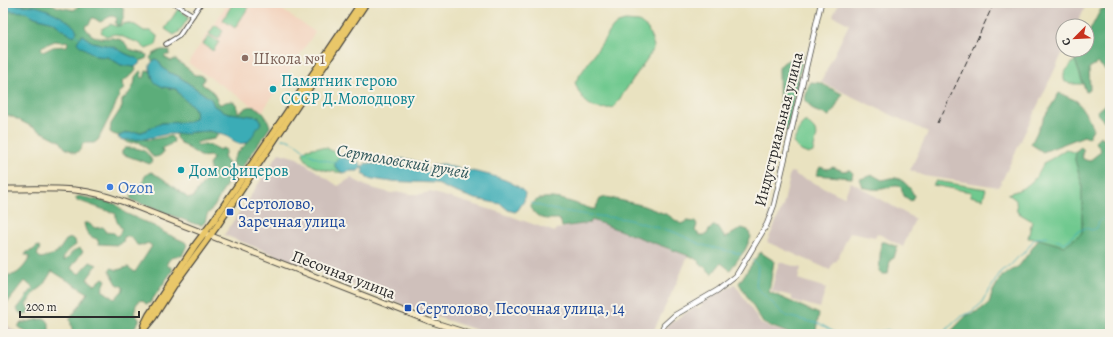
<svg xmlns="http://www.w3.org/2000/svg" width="1113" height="337" font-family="Alegreya,serif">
<rect width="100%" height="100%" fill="#f7f3e8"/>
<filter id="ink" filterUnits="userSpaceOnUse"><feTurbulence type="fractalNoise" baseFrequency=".025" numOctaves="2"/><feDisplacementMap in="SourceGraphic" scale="8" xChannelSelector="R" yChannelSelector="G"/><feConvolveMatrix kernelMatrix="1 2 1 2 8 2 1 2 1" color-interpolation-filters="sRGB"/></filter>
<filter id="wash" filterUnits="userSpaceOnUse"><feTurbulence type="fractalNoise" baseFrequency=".012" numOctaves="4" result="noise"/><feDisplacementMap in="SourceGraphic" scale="16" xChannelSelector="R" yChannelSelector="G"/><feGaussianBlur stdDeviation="0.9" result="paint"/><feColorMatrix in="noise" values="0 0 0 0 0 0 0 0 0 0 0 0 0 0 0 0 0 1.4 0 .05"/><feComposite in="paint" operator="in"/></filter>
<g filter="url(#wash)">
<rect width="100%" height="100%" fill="#e9e2c0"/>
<path fill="#f3d4bf" d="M228,3H272L315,32L262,112L188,63Z"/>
<g fill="#cfc0bb">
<path d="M839,3H1087L1076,26H1063V50H1064L999,187L924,176L910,170L928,132L821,82L849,24L833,16Z"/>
<path d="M279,153L297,158L338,186L351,178L368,187L391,193L401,192L411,194H421L430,192L496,211L555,232L556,229L590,223L592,220L688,256L678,280L652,334H489L419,311L224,235Z"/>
<path d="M790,172L795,173V175L808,180L844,197L851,182L915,219L903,247L877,233L875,237L850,232L836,262L834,261L830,270L767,242L783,206L789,181H788Z"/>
<path d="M779,262L801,268L798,279L826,288L820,308L792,300V296L771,291Z"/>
<path d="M735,284L761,324L789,334H663L667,325L695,307L699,308L702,305L701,303Z"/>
<path d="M3,322L19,334H3Z"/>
</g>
<g fill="#70c98f" stroke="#4e7a5d">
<path d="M233,3H240L248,8L235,28L223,20Z"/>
<path d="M178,9L189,17L179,32L174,35L165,29Z"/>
<path d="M625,21L639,22L648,29L654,46L651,53L614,107C592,113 581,101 575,82L613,27L618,23Z"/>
<path d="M126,23L135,25L144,31H151L158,37L156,45L146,49L139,43L115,34L106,36L101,32L103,28L111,24C116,28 120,26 126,23Z"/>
<path d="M215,25L223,31L218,39L209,34Z"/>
<path d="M209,36L219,42L213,51L203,44Z"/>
<path d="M1075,60L1083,84H1070L1064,80V73Z"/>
<path d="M804,122H807L814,129L817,135L813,152L808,154L801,151L793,143L801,125Z"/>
<path d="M319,147L327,148L342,157L337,159L335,167L343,173C329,171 306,169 303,153L307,149Z"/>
<path d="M1066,149L1072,152L1076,151L1075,160L1082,184V233L1064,246L1039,239L1028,238L1032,221L1017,212L1016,200L1008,194C1014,192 1020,190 1026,186C1033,182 1042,171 1043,163L1051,159Z"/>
<path d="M936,181L986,189L983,199L970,196L971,192L933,185Z"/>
</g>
<g fill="#5cad7a" stroke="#446c52" fill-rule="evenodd">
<path d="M8,3H50L58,7L74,10L78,7L77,5L75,3H119C126,11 125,15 121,24L117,26L115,23L117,19C112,12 106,20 100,22L94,18H92C90,22 90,25 86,25L85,27C96,45 107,34 121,40C126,42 126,46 130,49C134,53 142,52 147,55L146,59L140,61L138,59L126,54L114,47L92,42L82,35L96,56L108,57L121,65L135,67L136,70L133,74L122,82L124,89L119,93C120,98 116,101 115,106L98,140L94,143H83L81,149L76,153L65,148L60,141L11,116L3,114V9L8,11L13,12L21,11L26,12L35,17L53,22L66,32L74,35L77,31L34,6L20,5ZM55,41L62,42L67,41L68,43L67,46L53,47L43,52L41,48L43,46Z"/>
<path d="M1101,9L1110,10V74L1098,63L1089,68L1090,89L1086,92L1075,60L1080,50H1087V36Z"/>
<path d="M161,50H166L170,51L169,55H166L164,57L171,61L175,59L191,71L194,75H200L204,77V81L202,82V84L213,92L219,104H222L226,102L232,101L236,104L238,112L242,111C254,99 267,114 270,127L241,169L233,165L232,162L237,153L249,141L259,117L229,113L223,111L214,106L211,99L178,76L168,72L162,67L158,61L154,60L153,62L150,58L153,54Z"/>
<path d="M800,52L803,53L802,62L787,131L780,128L779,68C785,58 793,61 800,52Z"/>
<path d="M149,70L152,74V77L163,87L176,89C178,92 180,95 182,97C189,105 198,105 195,118L189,122L162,123L142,132L126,133L119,136L113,134L110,132L111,124L122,107V100C128,96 136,85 135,77L140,71L142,72L141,77L144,78L146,71Z"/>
<path d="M811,82L820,83L842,94L834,110L829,116L813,110L805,99L808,87Z"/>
<path d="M1059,93L1077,101L1088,117L1093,129L1088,138L1084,136L1043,152L1031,144L1045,116Z"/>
<path d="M1110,100V127L1098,115L1097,111Z"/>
<path d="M204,131L217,132V136L214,139L202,141L196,143L198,145H209L220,150L222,148L226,150L224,157L228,164L229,180L214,207L207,215L205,222L202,225L195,224L134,201L130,198C131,197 133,193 134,193C137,190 140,190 142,186C145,179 142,176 151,172L162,178L188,198H192L211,173L209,165L213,158L210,156L202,157L182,144L176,138V134Z"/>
<path d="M171,136L174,140L173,143C170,145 163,147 161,149L163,151V153C160,156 158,157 153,157L148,150L139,142L128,143L126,142V139H144L149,140Z"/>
<path d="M1100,136L1110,142V334H948L966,316L980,310L989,303L993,291L1001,277L1019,266L1039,239L1064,246L1082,233V184L1075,160L1076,151L1081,147L1084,150L1082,152L1083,159L1089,161L1098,154L1101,150L1095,141Z"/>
<path d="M125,148C138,148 146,148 152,161L150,164L122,154V151Z"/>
<path d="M820,167L827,169L833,167L843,171L850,170L853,173L852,178L816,175Z"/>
<path d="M873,175L882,180C887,179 891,177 896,178C903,179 912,189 914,196L911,201L904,196L901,187C894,184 889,188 882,189C875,190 869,189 863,187L860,179Z"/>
<path d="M79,196L116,204L125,213L156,227L165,233L185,242L187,245L182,256C174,255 171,257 167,263L168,266L172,268V271L150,303L146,304L142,300L139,301L136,305L134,313L139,319V321L130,334H73L70,319L88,293L52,271L42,287L35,292L26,305L29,310L28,314L23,315L19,312L17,309L33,288L25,281L8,302L3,301V278L7,275C18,277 24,266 30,258L29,255H25L27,252L33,250L37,246L40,248L37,255L41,258L53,255L57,253L66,240L71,238L75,240L76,245C70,249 66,252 63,259L64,261C71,256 70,251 80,248L83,251L71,268L79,274L90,262L97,265L87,279L95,285L103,278L106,280L102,290L115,299L123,290V287L117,284L109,270L112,268L117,270L128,267L135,272L152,246L148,243L143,245H137C133,239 131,235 124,237L123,242L119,245L99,244L97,239C87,236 86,232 84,223H88L95,228L103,227L105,229V232L114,233L117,236L120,233L122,229C118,224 115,220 116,214L77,200L75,198Z"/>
<path d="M606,197L641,205L668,215L681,224L687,221L696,222L697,225L695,231L700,235H706L709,230L713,226H717L725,238L742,228L748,230L751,237L745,250L730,270L721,263L712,274L697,260L692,257L592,220L590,223L562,227L561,222L558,219C543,219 540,220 530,208C538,187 576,204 592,209H595L600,199Z"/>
<path d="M881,242H885L897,247L894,258L890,260L888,274H882L879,272Z"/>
<path d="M760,252L774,261L769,292L819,314L816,330L824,334H791L763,323L739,283Z"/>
<path d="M41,319H46L49,323V334H28L18,326L21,323Z"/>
</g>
<g fill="#3bacb6" stroke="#336c70">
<path d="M8,3C12,4 17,5 21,5C25,6 30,5 34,6C45,7 73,21 77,31L74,36L66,32L53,22L35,17L26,12L8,11L3,8V5L4,4Z"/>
<path d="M82,35L92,42L114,47L126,54L138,59L140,61L139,64L135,67L121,65L108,57L96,56L82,47L78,44L77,42Z"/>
<path d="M156,59L159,61L162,67L168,72L178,76L195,88L211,99L214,106L223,111L229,113L259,117L261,123L249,141L246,143L239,144L223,134L209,131L193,132L183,134H168L144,139L123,140L118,138L119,136L126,133L142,132L162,123L189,122L195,118C198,105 189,105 182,97C180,95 178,92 176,89L163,87L154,82C153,80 153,77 152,75C149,67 148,64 156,59Z"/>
<path d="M342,157L359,162L361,166H363L366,163C380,167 386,159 400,159C407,158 417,161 424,165L423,170L425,172L428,171L431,166C435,165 440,164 444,164C447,164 450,167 452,167C473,172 511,176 525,193L524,201L518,210L515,212L508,210L501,204L475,199L455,192L435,183L385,181L367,178L363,173V169L361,168L358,171H351L343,173L335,167V163L337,159Z"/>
</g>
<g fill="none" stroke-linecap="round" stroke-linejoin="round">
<g stroke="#3bacb6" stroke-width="1">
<path d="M75,33L79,38"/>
<path d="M282,139C296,139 302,151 313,156C320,160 329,161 336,162"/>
<path d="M531,203L550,209L589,215L626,219L674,232L702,245L741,254"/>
<path d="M752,260L758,266L756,287L786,316L820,324L838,334"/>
<path d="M862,334L888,330L898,334"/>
<path d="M942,334L959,318L971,312L981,304L984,298L991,288L1001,271L1011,265L1017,258L1025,252L1035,238L1048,237L1064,243L1070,239L1075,233L1085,228L1092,230L1097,228L1099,222L1110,213"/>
</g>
</g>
</g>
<g filter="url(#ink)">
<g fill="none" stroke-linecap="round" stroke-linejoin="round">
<g stroke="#484641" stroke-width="5.5">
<g id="minor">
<path d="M174,3L193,15L201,3"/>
<path d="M166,44L179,36L193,15"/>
</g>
</g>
<g stroke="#484641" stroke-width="6">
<path id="tertiary" d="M660,334L664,325L675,315L718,290L736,276L767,224L774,205L821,3"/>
</g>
<g stroke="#484641" stroke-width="7">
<path id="secondary" d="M3,189C27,189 52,188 75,190C92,192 108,196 124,202L429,321L470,334"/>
</g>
<g stroke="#484641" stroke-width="8">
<g id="primary">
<path d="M144,325L149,315L196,244L212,223L361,3"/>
<path d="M140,334L153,318L176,282L217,226L366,3"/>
</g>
</g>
<use href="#minor" stroke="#fff" stroke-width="3.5"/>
<use href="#tertiary" stroke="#fff" stroke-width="4.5"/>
<use href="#secondary" stroke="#f6e9c3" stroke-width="5"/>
<use href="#primary" stroke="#e9c769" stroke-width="5.5"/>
<path stroke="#2b2b2b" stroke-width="1" stroke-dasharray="6 3" stroke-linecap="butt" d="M938,123L994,3"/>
</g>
</g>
<circle fill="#8d6e63" stroke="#f7f3e8" stroke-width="1.5" cx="245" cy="58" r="4"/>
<g fill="#0f9aa8" stroke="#f7f3e8" stroke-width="1.5">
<circle cx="273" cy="89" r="4"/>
<circle cx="181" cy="170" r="4"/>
</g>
<circle fill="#3f7fe0" stroke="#f7f3e8" stroke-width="1.5" cx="110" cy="187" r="4"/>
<g fill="#1a4fb4" stroke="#f7f3e8" stroke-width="1.5">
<rect x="226" y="208" width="8" height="8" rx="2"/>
<rect x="404" y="304" width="8" height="8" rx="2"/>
</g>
<g text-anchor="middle" stroke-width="4" stroke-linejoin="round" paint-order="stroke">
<g font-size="16" fill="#785e54" stroke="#f7f3e8" text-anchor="start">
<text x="253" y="64">Школа №1</text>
</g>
<g font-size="16" fill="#0d838f" stroke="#f7f3e8" text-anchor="start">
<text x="281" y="86">Памятник герою<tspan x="281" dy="18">СССР Д.Молодцову</tspan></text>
<text x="189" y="176">Дом офицеров</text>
</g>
<g font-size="16" fill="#2b2b2b" stroke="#f7f3e8">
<text transform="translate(778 129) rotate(-76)" y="6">Индустриальная улица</text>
<text transform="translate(344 274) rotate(21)" y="6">Песочная улица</text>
</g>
<g font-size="16" fill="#366cbe" stroke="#f7f3e8" text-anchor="start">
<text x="118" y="193">Ozon</text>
</g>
<g font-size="16" fill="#164399" stroke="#f7f3e8" text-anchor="start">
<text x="238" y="209">Сертолово,<tspan x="238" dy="18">Заречная улица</tspan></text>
<text x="416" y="314">Сертолово, Песочная улица, 14</text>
</g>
<g font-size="17" font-style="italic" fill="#31585c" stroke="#f7f3e8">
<text transform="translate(403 161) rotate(10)" y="6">Сертоловский ручей</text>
</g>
</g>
<rect width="1113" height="337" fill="none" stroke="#f7f3e8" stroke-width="16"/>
<g transform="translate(1075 38) rotate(246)"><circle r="19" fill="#f7f3e8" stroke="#a5a39c"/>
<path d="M0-3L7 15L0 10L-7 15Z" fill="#c8321e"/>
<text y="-6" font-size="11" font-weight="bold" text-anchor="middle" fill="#2b2b2b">С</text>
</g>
<path d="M20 311v6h119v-6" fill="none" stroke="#2b2b2b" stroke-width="2"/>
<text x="26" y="311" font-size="12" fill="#2b2b2b" stroke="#f7f3e8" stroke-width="3" paint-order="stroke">200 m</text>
</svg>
